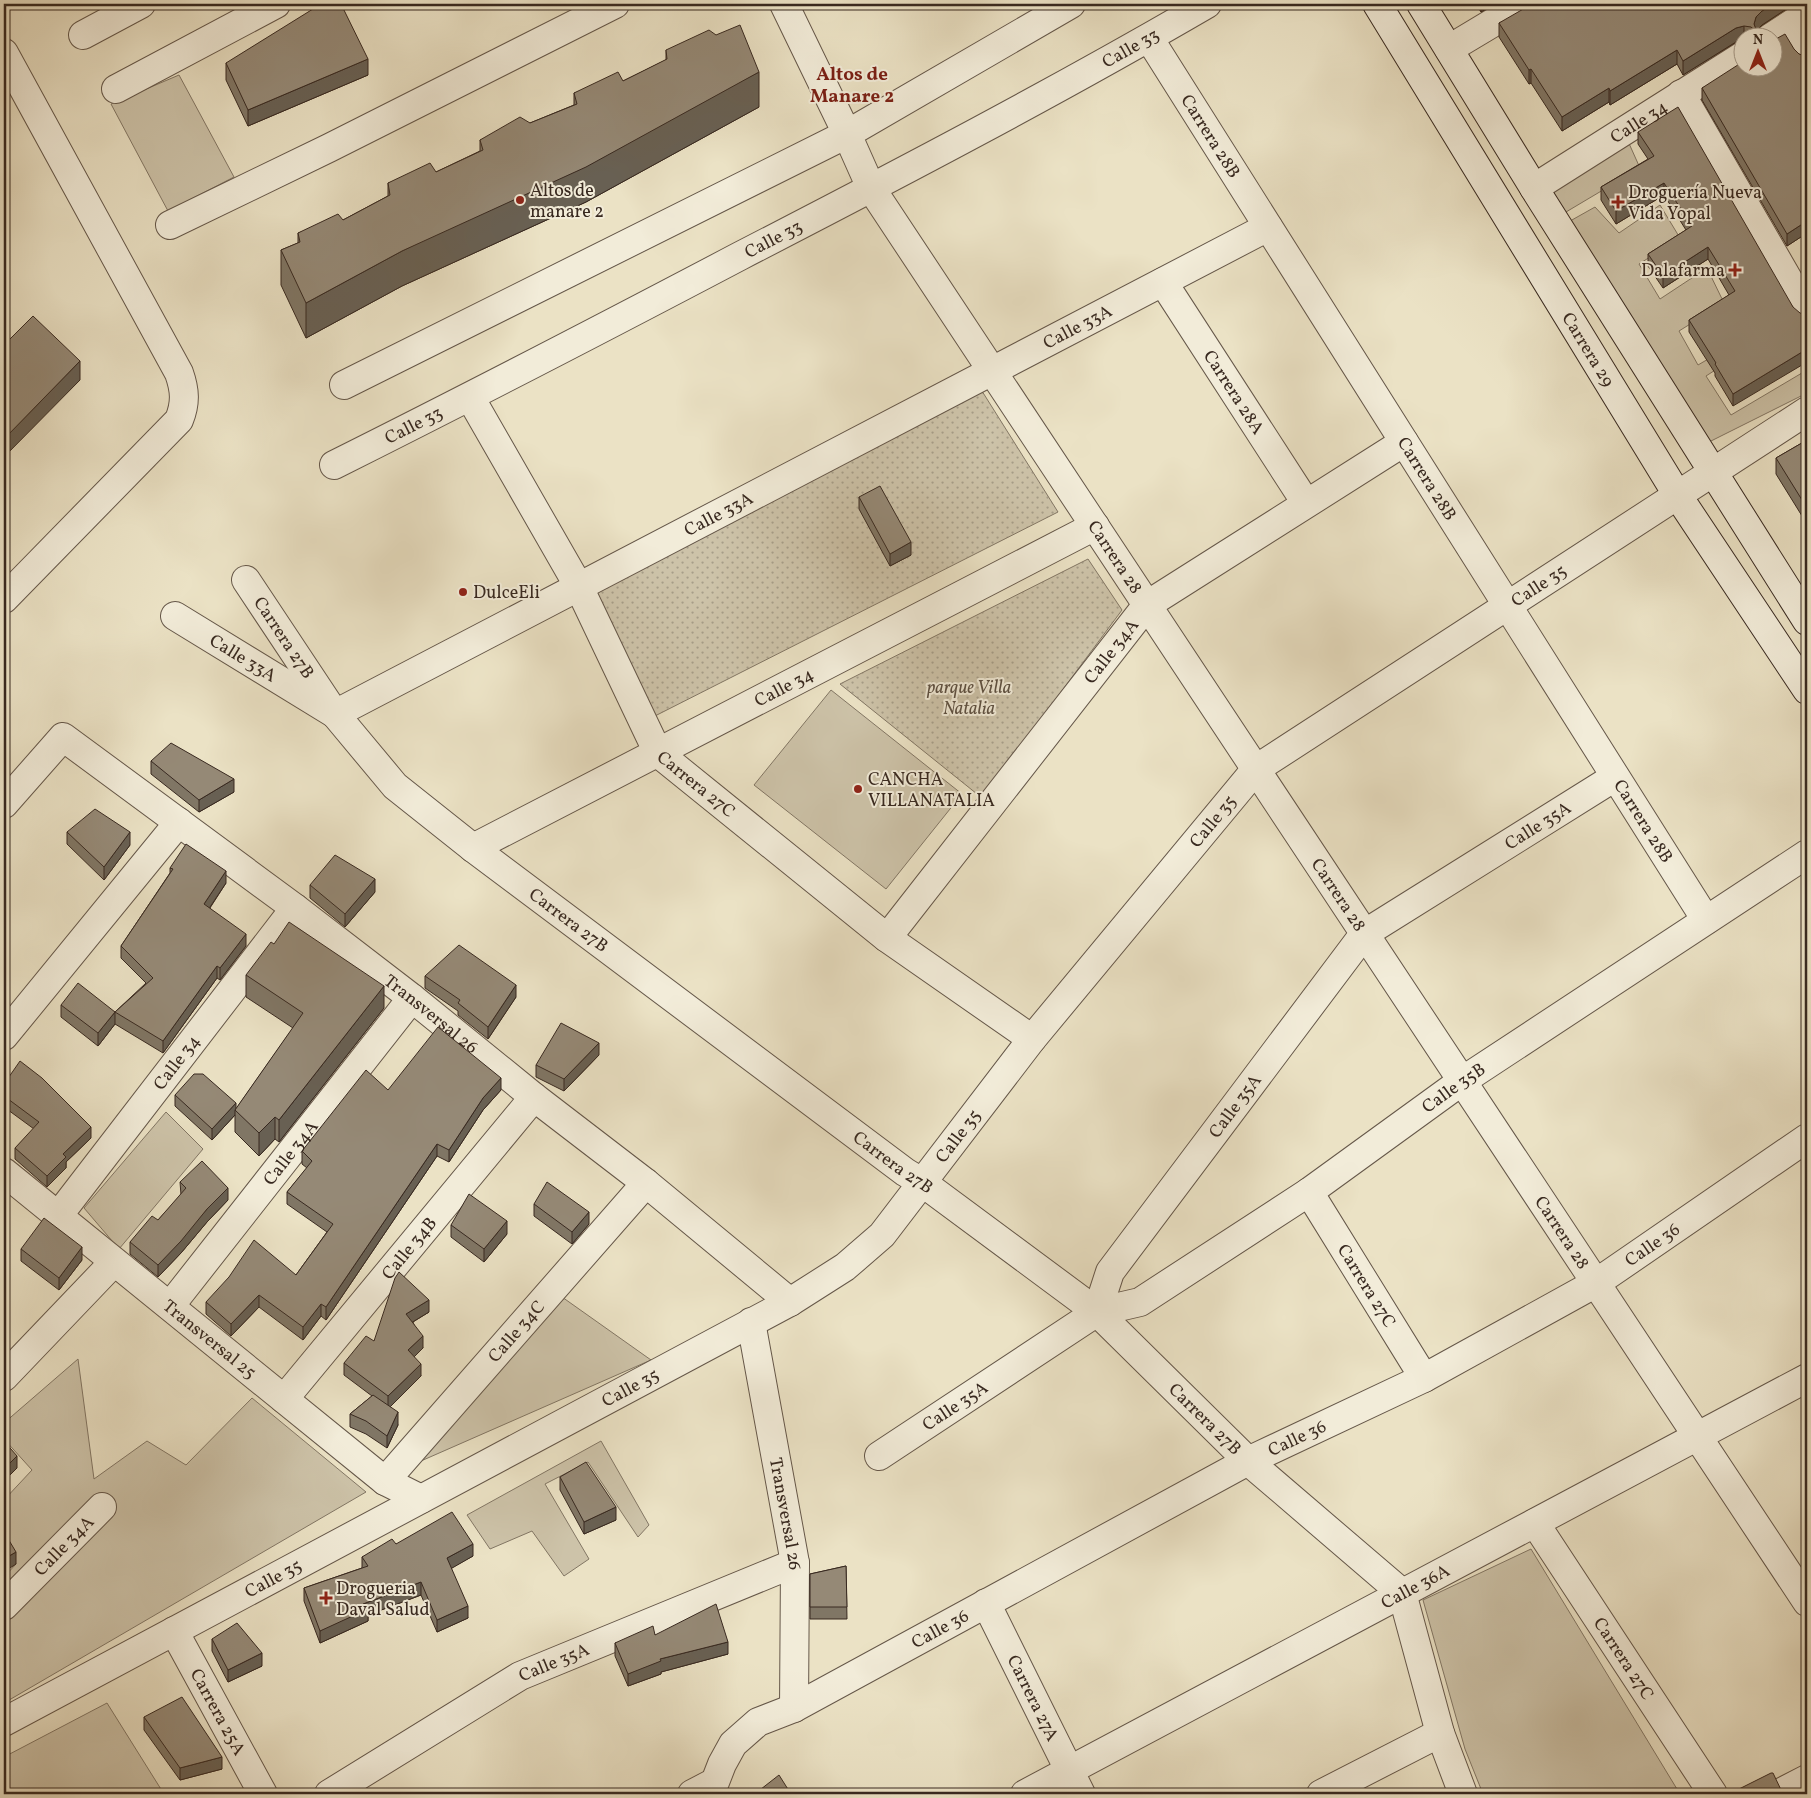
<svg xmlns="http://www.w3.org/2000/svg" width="1811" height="1798" font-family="Vollkorn,serif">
<defs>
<pattern id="park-dots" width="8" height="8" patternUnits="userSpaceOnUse" patternTransform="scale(1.25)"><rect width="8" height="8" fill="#cdc3a9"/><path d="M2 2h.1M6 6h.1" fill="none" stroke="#a79e89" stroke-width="1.8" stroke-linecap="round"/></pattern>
</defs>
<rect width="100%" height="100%" fill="#ebe2c5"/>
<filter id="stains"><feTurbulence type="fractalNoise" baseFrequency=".004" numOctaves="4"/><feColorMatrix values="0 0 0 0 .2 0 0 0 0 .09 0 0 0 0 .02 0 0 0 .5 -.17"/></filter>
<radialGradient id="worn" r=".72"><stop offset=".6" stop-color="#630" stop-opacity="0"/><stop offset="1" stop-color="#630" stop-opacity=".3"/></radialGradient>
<g fill="#cdc3a9" stroke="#827664">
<path d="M179,75L234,177L168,211L111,104Z"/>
<path d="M1627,139L1640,168L1566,212L1544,188Z"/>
<path d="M1660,205L1680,238L1639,264L1660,299L1707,268L1724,303L1679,331L1698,365L1746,337L1751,347L1706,376L1731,415L1807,370V393L1693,450L1563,225L1595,207L1619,233Z"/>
<path d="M831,690L962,794L886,889L754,785Z"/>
<path d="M166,1112L203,1149L119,1249L84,1208Z"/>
<path d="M562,1297L651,1360L405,1468Z"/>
<path d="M78,1359L94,1479L147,1441L186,1465L252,1398L366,1492L4,1703V1577L16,1564L4,1544V1500L32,1470L4,1439V1423Z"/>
<path d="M601,1441L649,1525L638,1537L588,1462L545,1484L589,1559L564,1576L532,1531L490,1549L467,1515Z"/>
<path d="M1531,1549L1680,1794H1483L1465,1749L1423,1600Z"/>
<path d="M107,1703L164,1794H4V1757Z"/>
</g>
<g fill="url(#park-dots)" stroke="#827664">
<path d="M970,372L1058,512L649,719L580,592Z"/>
<path d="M1088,559L1122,610L982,798L840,684Z"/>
</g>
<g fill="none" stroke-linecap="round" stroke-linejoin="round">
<g stroke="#655749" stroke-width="30">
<g id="minor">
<path id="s1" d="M784,4L847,134L871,188L1807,1602"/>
<path d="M1791,25L1807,53"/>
<path d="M83,35L141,4"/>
<path id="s2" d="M1149,38L1706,920"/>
<path d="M1770,38L1807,14"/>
<path d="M1449,49L1524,4"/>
<path d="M4,53L179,373C185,390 186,403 179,420L4,599"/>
<path d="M116,89L276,4"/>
<path d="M1681,94L1807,312"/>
<path id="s3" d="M1534,188L1744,55"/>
<path d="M170,225L329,148L615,4"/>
<path id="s4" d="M1163,282L1306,503"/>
<path d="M344,385L847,134L1071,4"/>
<path id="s5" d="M470,397L579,587L658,753L887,938L1032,1039"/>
<path id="s6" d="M334,465C470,397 605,327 740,256C897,175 1054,93 1207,4"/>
<path id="s7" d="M246,580L335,714L395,786L473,848L905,1172L923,1183L1097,1312L1248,1461L1402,1593L1440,1733L1463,1794"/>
<path id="s8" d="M175,616L335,714L1268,227"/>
<path id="s9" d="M4,804L63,737L295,908L412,998L534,1097L646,1183L790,1302"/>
<path id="s10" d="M473,848L1095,526"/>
<path id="s11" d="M887,938L1147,605L1404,442"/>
<path d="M4,1036L179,822"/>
<path id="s12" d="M4,1172L385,1481L421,1499"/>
<path id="s13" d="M1309,1192L1424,1378"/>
<path id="s14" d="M58,1216L295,908"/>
<path id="s15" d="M170,1306L412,998"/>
<path id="s16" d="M1097,1312L1140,1302L1309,1192L1462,1081L1807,854"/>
<path id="s17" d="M751,1322L795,1563L794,1708"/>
<path d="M4,1377L114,1262"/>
<path id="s18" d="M284,1399L534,1097"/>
<path id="s19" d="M879,1456L1097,1312L1110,1272L1364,934L1615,777"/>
<path id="s20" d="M385,1481L646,1183"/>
<path id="s21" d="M1535,1523L1713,1794"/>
<path id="s22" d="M986,1603L1081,1794"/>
<path id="s23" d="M4,1606L102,1507"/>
<path id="s24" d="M174,1631L263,1794"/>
<path id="s25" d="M4,1722L790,1302L845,1267L882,1235L1032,1039L1256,769L1807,411"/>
<path id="s26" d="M329,1794L520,1676L795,1563"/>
<path id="s27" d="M692,1794L715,1782L722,1764L733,1744L758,1722L794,1708L1248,1461L1424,1378L1596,1283L1807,1138"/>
<path id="s28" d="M1025,1794L1807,1378"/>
<path d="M1321,1794L1440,1733"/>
<path d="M1778,1794L1807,1779"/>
</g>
</g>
<g stroke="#382920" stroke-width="30">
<g id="secondary">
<path id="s29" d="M1377,4L1678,496L1807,690"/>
<path d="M1421,4L1534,188L1807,621"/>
</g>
</g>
<use href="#minor" stroke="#f2ecd9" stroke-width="28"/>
<use href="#secondary" stroke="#f2ecd9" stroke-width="28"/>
</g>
<g fill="#807665" stroke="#382920">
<path d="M1476,4H1494L1481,12Z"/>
<path d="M1545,4H1794L1762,25L1756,31L1757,38H1744V40L1736,42L1683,75L1677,64L1610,105L1609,102L1562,131L1531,83L1529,84L1499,37V23Z"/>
<path d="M1794,49L1799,54L1807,59V233L1787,246L1702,100V88Z"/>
<path d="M666,50L759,107L586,202L402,286L306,338L281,285V250L298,243V233L343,220L388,196V183L436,172L480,151V140L530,123L574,105V93L623,81L666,60Z"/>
<path d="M226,63L368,75L248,126L226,80Z"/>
<path d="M1638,132L1793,307L1733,406L1715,376V373L1689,332V320L1729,295L1708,259L1663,288L1648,266V254L1686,230L1664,195L1616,224L1601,200V187L1648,159L1638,144Z"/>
<path d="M1807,440V524L1776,474V458Z"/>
<path d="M859,497L911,555L890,566L859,509Z"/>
<path d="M151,761L234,792L199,812L151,774Z"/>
<path d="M67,832L130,845L104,880L67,844Z"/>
<path d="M170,868L226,883L210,908L246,946L220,980L217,978L163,1053L115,1024L98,1046L61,1017V1005L115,1012L146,983L121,958V946L170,873Z"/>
<path d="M310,885L375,892L345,927L310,898Z"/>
<path d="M246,975L384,1008L279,1142L275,1139L259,1156L235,1132V1115L212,1140L175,1106V1095L236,1109L293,1028L246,997Z"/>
<path d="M425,976L516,997L488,1039L458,1015V1011L425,988Z"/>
<path d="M599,1055L564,1091L536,1077V1065Z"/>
<path d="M4,1084L91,1138L66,1162V1168L47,1187L15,1159V1148L34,1129L4,1107Z"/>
<path d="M388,1090H501L483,1110L449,1162L437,1156L326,1320L321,1316L303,1340L259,1307L231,1336L206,1314V1302L296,1275L327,1232L287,1204V1192L307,1168L302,1164V1151Z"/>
<path d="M180,1182L228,1200L207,1222L181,1253L158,1277L130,1254V1242L158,1220L181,1195Z"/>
<path d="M534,1204L589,1224L572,1244L534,1216Z"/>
<path d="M451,1225L507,1234L484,1262L451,1237Z"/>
<path d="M21,1249L82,1260L59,1290L21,1261Z"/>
<path d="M429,1312L413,1322L423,1348L414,1357L421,1376L390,1407L398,1425L387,1448L366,1434L350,1427V1414L372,1396L344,1375V1363L374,1341Z"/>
<path d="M560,1477L616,1520L584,1534L560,1490Z"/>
<path d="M396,1544L473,1556L451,1568L468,1618L437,1632L421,1595L368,1615V1621L320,1643L304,1601V1588L362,1568V1557Z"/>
<path d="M846,1566L847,1619H810V1574Z"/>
<path d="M655,1635L728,1654L661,1672V1674L628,1686L615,1656V1643Z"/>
<path d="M212,1639L262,1666L228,1682L212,1651Z"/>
<path d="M144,1717L222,1769L180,1780L144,1730Z"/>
</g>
<g fill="#686053" stroke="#382920">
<path d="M1481,4H1494L1481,12Z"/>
<path d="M1773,4H1794L1762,25L1756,31L1754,24L1756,17L1762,11Z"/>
<path d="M1744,26V40L1736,42L1683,75V61L1736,28Z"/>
<path d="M1677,50V64L1610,105V91Z"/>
<path d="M368,59V75L248,126V110Z"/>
<path d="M1531,69V83L1529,84V70Z"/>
<path d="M759,72V107L586,202L402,286L306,338V303L402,251Z"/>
<path d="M1609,88V102L1562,131V117Z"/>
<path d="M1664,183V195L1616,224V211Z"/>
<path d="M1807,221V233L1787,246V234Z"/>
<path d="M1708,247V259L1663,288V276Z"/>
<path d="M1807,349V362L1733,406V394Z"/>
<path d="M80,361V380L4,457V439Z"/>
<path d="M911,542V555L890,566V554Z"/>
<path d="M234,779V792L199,812V800Z"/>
<path d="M130,832V845L104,880V867Z"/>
<path d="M226,871V883L204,916V904Z"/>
<path d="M375,879V892L345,927V914Z"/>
<path d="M246,934V946L220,980V968Z"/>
<path d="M217,966V978L163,1053V1041Z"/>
<path d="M516,985V997L488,1039V1027Z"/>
<path d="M384,986V1008L279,1142V1120Z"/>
<path d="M115,1012V1024L98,1046V1033Z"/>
<path d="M599,1043V1055L564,1091V1079Z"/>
<path d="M501,1078V1090L483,1110L449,1162V1150L483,1098Z"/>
<path d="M236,1103V1111L235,1110V1115L212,1140V1129Z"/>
<path d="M275,1117V1139L259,1156V1133Z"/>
<path d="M91,1127V1138L66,1162V1168L47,1187V1176L63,1154Z"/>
<path d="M437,1144V1156L326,1320V1307Z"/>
<path d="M228,1188V1200L207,1222L181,1253L158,1277V1265L207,1209Z"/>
<path d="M589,1212V1224L572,1244V1232Z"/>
<path d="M507,1221V1234L484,1262V1249Z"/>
<path d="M82,1247V1260L59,1290V1278Z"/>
<path d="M259,1295V1307L231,1336V1324Z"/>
<path d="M429,1300V1312L406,1326V1314Z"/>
<path d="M321,1304V1316L303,1340V1327Z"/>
<path d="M423,1336V1348L408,1363V1350Z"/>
<path d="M421,1364V1376L388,1409V1396Z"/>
<path d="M398,1412V1425L387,1448V1436Z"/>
<path d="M17,1456V1468L4,1481V1469Z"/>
<path d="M616,1507V1520L584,1534V1522Z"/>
<path d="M473,1544V1556L447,1571V1558Z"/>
<path d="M16,1552V1564L4,1572V1559Z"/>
<path d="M421,1582V1595L368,1615V1621L320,1643V1631L363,1604Z"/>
<path d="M468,1606V1618L437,1632V1620Z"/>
<path d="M728,1642V1654L661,1672V1674L628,1686V1674L660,1659Z"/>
<path d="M262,1653V1666L228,1682V1670Z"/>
<path d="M222,1757V1769L180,1780V1768Z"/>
</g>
<g fill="#958976" stroke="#382920">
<path d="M321,4H341L368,59L248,110L226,63Z"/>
<path d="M1532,4H1542L1543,5L1545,4H1773L1762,11L1756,17L1754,24L1757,32L1751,27L1744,26L1736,28L1683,61L1677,50L1610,91L1609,88L1562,117L1531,69L1529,70L1499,23Z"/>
<path d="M740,25L759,72L586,167L402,251L306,303L281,250L300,242L298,233L338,214L343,220L390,195L388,183L430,163L436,172L483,150L480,140L520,117L530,123L577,104L574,93L618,72L623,81L667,59L666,50L709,30L716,35Z"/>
<path d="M1785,34L1794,49L1799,54L1805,56L1807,59V221L1787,234L1702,88L1744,61V68H1774V40Z"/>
<path d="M1678,107L1793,307L1800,313L1807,315V349L1733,394L1715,364L1716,363L1689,320L1735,291L1708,247L1663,276L1648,254L1692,226L1664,183L1616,211L1601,187L1654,156L1638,132Z"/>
<path d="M33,316L80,361L4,439V345Z"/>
<path d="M1807,440V508L1776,458Z"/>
<path d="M880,486L911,542L890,554L859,497Z"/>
<path d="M171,743L234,779L199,800L151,761Z"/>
<path d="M95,809L130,832L104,867L67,832Z"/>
<path d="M186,844L226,871L204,904L246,934L220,968L217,966L163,1041L115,1012L153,978L121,946L173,869L170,868Z"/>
<path d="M335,855L375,879L345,914L310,885Z"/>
<path d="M289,922L384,986L279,1120L275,1117L259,1133L235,1110L303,1013L246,975L271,942L274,944Z"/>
<path d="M459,945L516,985L488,1027L458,1003L460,1000L425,976Z"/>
<path d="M78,983L115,1012L98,1033L61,1005Z"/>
<path d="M561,1023L599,1043L564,1079L536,1065Z"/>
<path d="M438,1027L501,1078L483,1098L449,1150L437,1144L326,1307L321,1304L303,1327L259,1295L231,1324L206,1302L229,1277L254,1240L296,1275L333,1224L287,1192L312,1161L302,1151L366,1070L388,1090Z"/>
<path d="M20,1061L42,1078L91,1127L63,1154L66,1157L47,1176L15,1148L39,1122L4,1096V1084Z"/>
<path d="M194,1074H203L236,1103L212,1129L175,1095Z"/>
<path d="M202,1161L228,1188L207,1209L181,1241L158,1265L130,1242L152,1216L158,1220L186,1188L180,1182Z"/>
<path d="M547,1182L589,1212L572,1232L534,1204Z"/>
<path d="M469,1194L507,1221L484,1249L451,1225Z"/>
<path d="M44,1218L82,1247L59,1278L21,1249Z"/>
<path d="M399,1272L429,1300L406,1314L423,1336L408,1350L421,1364L388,1396L344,1363L366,1336L374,1341L395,1278Z"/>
<path d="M373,1395L398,1412L387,1436L366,1421L350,1414Z"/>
<path d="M4,1441L17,1456L4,1469Z"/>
<path d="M586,1462L616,1507L584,1522L560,1477Z"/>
<path d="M452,1512L473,1544L447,1558L468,1606L437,1620L421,1582L363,1604L368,1609L320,1631L304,1588L368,1566L362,1557L392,1539L396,1544Z"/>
<path d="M4,1532L16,1552L4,1559Z"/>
<path d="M846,1566L847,1607H810V1574Z"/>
<path d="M716,1604L728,1642L660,1659L661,1661L628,1674L615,1643L653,1626L655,1635Z"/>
<path d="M237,1623L262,1653L228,1670L212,1639Z"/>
<path d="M182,1697L222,1757L180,1768L144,1717Z"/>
<path d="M1771,1773H1773L1783,1794H1729Z"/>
<path d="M779,1775L791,1794H756V1793Z"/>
</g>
<g fill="#8f2418" stroke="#f2ecd9" stroke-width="2">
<circle cx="520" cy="200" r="5"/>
<path d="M1615.5 194.5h5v5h5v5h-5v5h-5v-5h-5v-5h5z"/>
<path d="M1732.5 262.5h5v5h5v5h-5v5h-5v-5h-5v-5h5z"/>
<circle cx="463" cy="592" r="5"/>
<circle cx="858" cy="789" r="5"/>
<path d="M323.5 1590.5h5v5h5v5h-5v5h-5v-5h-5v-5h5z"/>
</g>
<g text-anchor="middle" stroke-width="4" stroke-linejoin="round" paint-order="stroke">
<g font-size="18" fill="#382920" stroke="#f2ecd9">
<text dy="6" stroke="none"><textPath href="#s6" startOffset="899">Calle 33</textPath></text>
<text dy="6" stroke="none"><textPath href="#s3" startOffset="124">Calle 34</textPath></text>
<text dy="6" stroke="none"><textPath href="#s2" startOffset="116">Carrera 28B</textPath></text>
<text dy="6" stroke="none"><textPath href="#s6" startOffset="494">Calle 33</textPath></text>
<text dy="6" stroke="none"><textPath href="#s8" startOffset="1025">Calle 33A</textPath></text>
<text dy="6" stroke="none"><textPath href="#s29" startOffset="405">Carrera 29</textPath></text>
<text dy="6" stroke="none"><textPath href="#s4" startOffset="131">Carrera 28A</textPath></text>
<text dy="6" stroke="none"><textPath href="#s6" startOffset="89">Calle 33</textPath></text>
<text dy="6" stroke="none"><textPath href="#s2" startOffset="521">Carrera 28B</textPath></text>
<text dy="6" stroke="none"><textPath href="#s8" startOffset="620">Calle 33A</textPath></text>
<text dy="6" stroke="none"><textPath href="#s1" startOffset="646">Carrera 28</textPath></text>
<text dy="6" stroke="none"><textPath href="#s25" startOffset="1940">Calle 35</textPath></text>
<text dy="6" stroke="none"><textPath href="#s7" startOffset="69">Carrera 27B</textPath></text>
<text dy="6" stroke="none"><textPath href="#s11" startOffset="364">Calle 34A</textPath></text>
<text dy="6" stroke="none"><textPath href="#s8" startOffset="80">Calle 33A</textPath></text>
<text dy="6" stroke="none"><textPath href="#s10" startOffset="350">Calle 34</textPath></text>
<text dy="6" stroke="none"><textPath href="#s5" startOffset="452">Carrera 27C</textPath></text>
<text dy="6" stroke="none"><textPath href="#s25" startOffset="1535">Calle 35</textPath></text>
<text dy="6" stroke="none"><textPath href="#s2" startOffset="926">Carrera 28B</textPath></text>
<text dy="6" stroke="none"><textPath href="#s19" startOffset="931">Calle 35A</textPath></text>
<text dy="6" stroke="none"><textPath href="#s1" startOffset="1051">Carrera 28</textPath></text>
<text dy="6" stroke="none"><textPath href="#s7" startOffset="474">Carrera 27B</textPath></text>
<text dy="6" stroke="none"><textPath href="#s9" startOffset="550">Transversal 26</textPath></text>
<text dy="6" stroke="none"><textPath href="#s14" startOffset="194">Calle 34</textPath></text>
<text dy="6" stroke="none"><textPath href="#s16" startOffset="424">Calle 35B</textPath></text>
<text dy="6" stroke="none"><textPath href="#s19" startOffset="511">Calle 35A</textPath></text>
<text dy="6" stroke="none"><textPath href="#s25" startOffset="1130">Calle 35</textPath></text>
<text dy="6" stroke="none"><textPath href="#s15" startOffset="195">Calle 34A</textPath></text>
<text dy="6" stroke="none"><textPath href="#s7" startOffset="879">Carrera 27B</textPath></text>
<text dy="6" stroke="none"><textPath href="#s1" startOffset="1456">Carrera 28</textPath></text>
<text dy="6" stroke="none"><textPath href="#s27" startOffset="1116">Calle 36</textPath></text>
<text dy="6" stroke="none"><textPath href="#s18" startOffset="196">Calle 34B</textPath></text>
<text dy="6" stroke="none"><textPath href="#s13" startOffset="110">Carrera 27C</textPath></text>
<text dy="6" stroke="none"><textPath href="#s20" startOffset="199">Calle 34C</textPath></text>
<text dy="6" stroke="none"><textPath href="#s12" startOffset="265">Transversal 25</textPath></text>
<text dy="6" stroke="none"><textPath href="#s25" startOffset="710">Calle 35</textPath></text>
<text dy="6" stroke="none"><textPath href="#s19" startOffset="91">Calle 35A</textPath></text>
<text dy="6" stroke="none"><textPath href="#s7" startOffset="1284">Carrera 27B</textPath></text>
<text dy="6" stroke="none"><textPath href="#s27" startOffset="711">Calle 36</textPath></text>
<text dy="6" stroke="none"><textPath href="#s17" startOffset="195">Transversal 26</textPath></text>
<text dy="6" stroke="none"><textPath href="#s23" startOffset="85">Calle 34A</textPath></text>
<text dy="6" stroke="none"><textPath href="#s25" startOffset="305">Calle 35</textPath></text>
<text dy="6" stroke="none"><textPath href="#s28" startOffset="442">Calle 36A</textPath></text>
<text dy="6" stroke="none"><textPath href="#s27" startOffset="306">Calle 36</textPath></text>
<text dy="6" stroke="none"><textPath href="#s21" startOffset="162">Carrera 27C</textPath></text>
<text dy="6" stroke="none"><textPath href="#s26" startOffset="261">Calle 35A</textPath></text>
<text dy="6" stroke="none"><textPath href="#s22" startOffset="106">Carrera 27A</textPath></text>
<text dy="6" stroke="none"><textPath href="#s24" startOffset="92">Carrera 25A</textPath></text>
</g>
<g font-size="18" fill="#382920" stroke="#f2ecd9" text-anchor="start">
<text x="530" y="196">Altos de<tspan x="530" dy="21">manare 2</tspan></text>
<text x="1628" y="198">Droguería Nueva<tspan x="1628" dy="21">Vida Yopal</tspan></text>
<text x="1725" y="276" text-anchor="end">Dalafarma</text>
<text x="473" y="598">DulceEli</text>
<text x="868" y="785">CANCHA<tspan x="868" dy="21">VILLANATALIA</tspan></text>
<text x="336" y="1594">Drogueria<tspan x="336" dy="21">Daval Salud</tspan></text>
</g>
<g font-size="18" font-style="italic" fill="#5d5042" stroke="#f2ecd9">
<text x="969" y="693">parque Villa<tspan x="969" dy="21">Natalia</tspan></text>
</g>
<g font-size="19" font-weight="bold" fill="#7a1f14" stroke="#f2ecd9">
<text x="852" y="80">Altos de<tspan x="852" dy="22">Manare 2</tspan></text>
</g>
</g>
<rect width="1811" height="1798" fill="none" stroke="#ebe2c5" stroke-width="20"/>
<rect x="5" y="5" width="1801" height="1788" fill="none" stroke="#382920" stroke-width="2.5"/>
<rect x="10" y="10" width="1791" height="1778" fill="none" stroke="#382920"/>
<g transform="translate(1758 52)"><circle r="24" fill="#f2ecd9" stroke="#a89e8f"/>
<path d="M0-4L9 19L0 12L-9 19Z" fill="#8f2418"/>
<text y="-8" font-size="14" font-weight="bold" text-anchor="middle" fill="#382920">N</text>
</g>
<rect width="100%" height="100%" filter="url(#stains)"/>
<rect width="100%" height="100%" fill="url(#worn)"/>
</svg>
